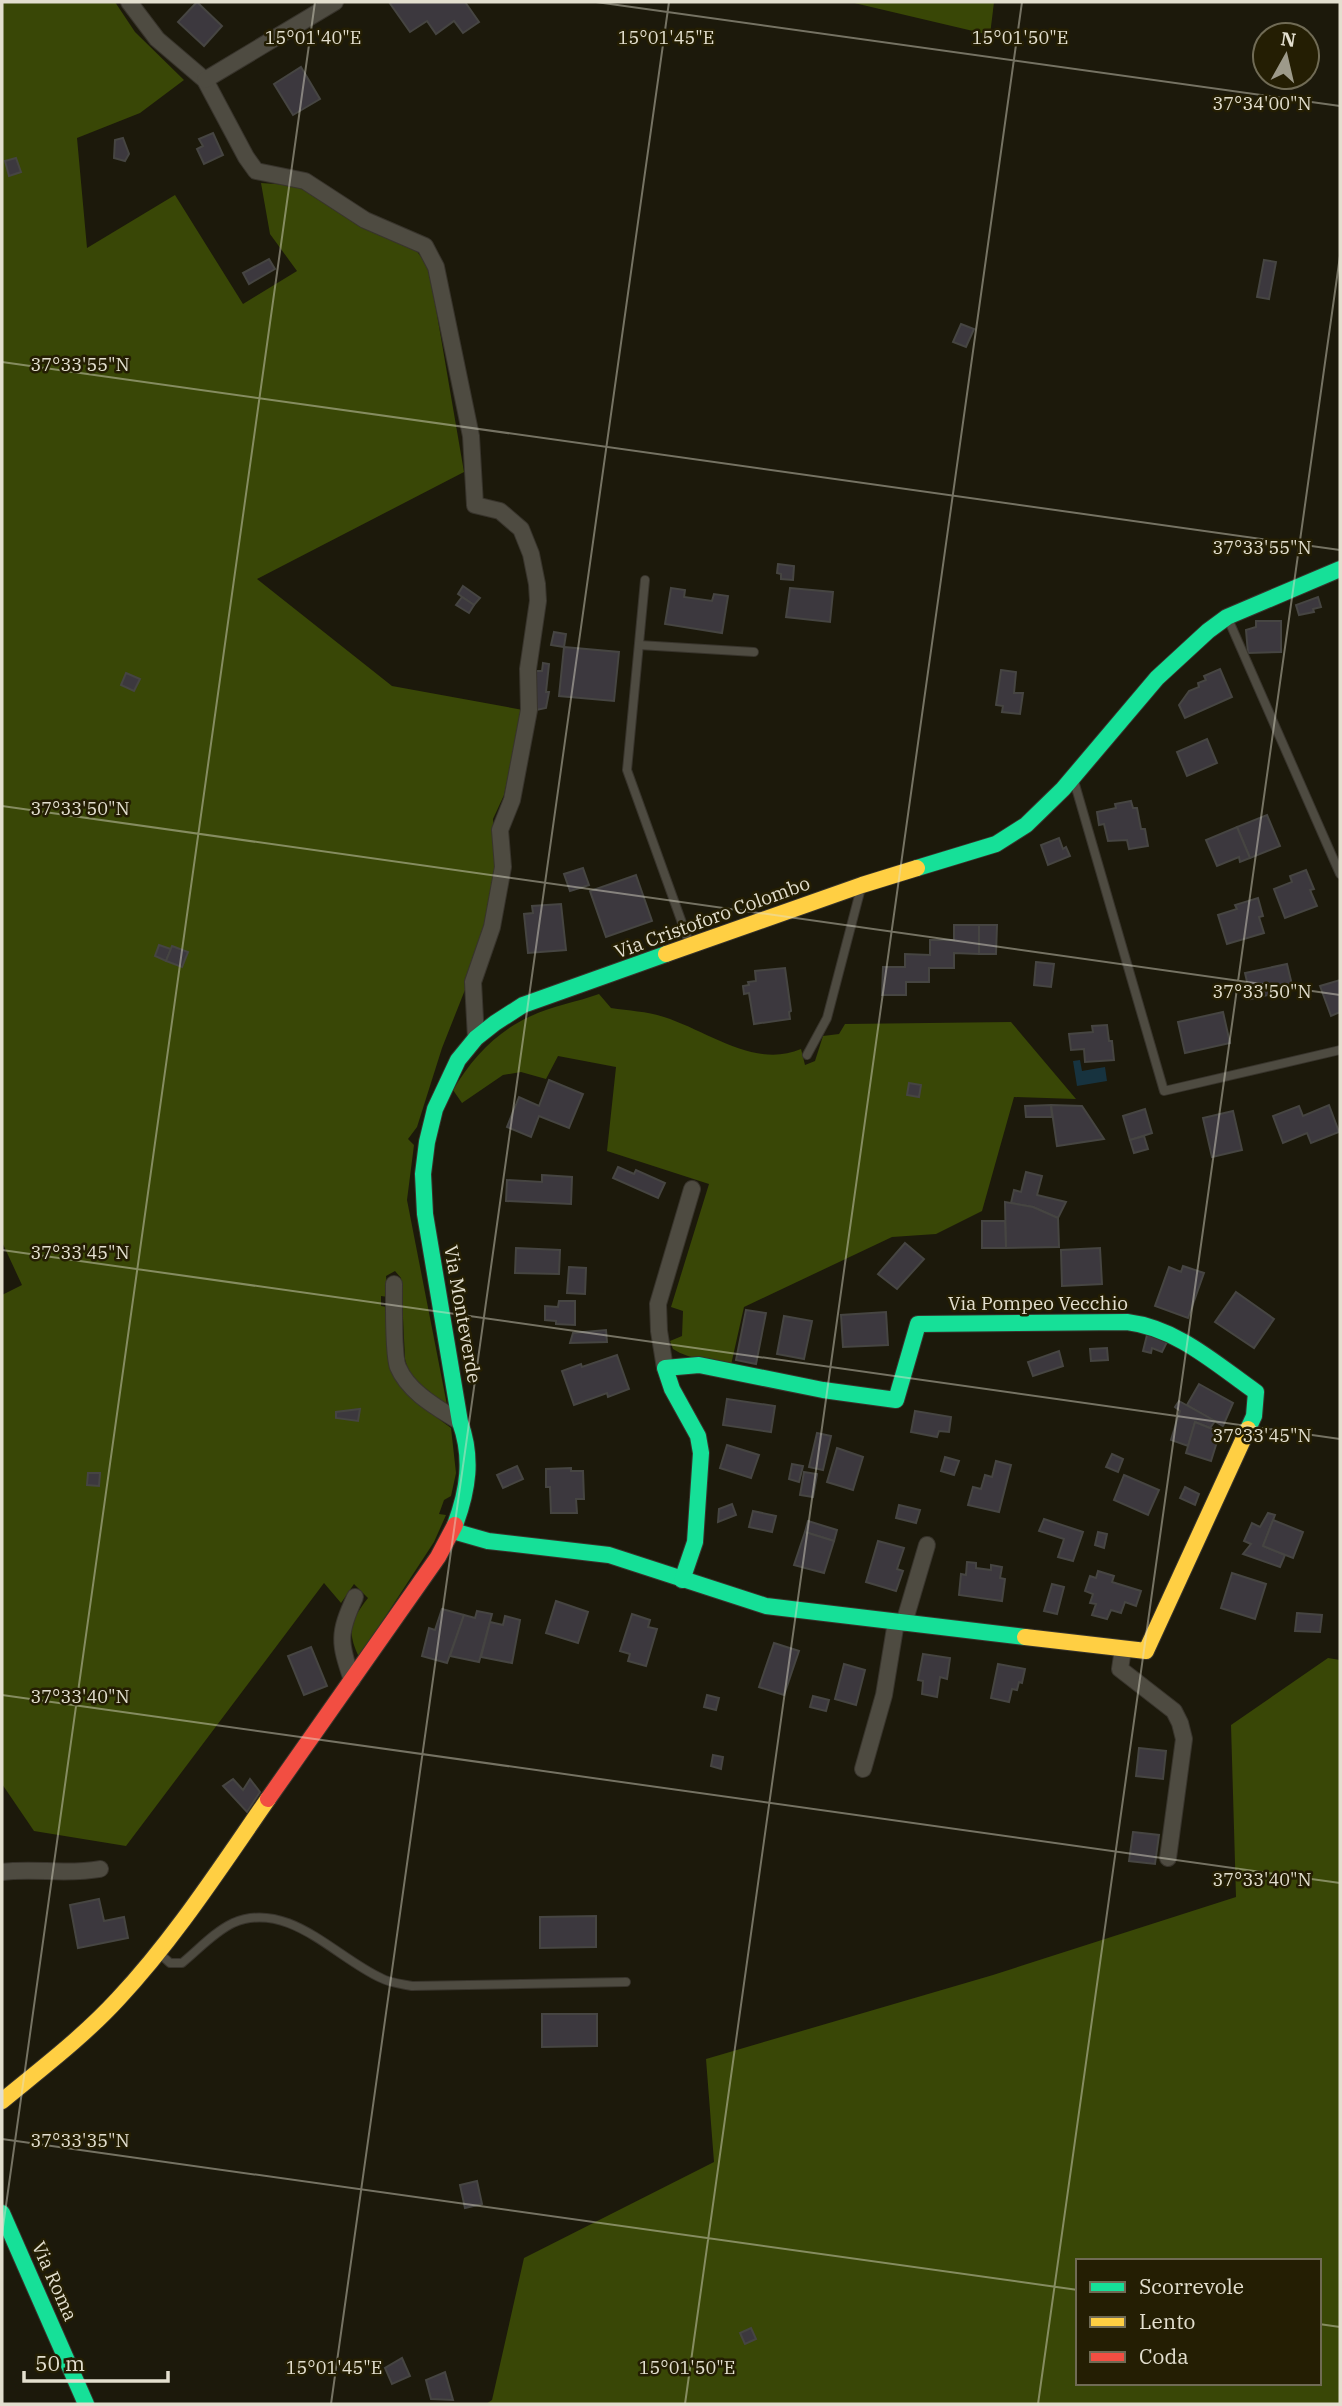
<svg xmlns="http://www.w3.org/2000/svg" width="1342" height="2406" font-family="'IBM Plex Serif',serif">
<rect width="100%" height="100%" fill="#1c190b"/>
<g fill="#394706" fill-rule="evenodd">
<path d="M2,2H115L135,32L184,80L140,113L77,138L87,248L175,195L243,304L297,271L270,234L261,183L304,186L416,250L429,268L464,472L257,579L392,686L523,710L504,795L493,819L497,864L478,957L442,1048L417,1127L408,1139L414,1145L407,1200L447,1405C430,1391 410,1381 405,1359L401,1278L395,1271L386,1276L388,1297L381,1296V1306L387,1307L398,1382L413,1400L451,1428L456,1473L451,1496L444,1500L439,1514L446,1515L434,1542L359,1657C346,1630 351,1620 368,1598L354,1584L341,1603L324,1583L126,1846L34,1831L2,1784V1295L22,1285L2,1242Z"/>
<path d="M850,2H994L990,35Z"/>
<path d="M599,994L611,1008C629,1011 646,1011 664,1017C708,1031 755,1069 801,1049L805,1065L815,1061L823,1036L839,1034L845,1024L1011,1022L1076,1099L1014,1097L982,1211L936,1234L892,1237L744,1307L731,1365C712,1361 690,1360 673,1349L670,1341L682,1336L683,1311L671,1307L709,1184L607,1151L616,1067L558,1056L546,1079L521,1072L503,1075L462,1103L453,1090C472,1058 497,1031 531,1016C552,1006 577,1002 599,994Z"/>
<path d="M1328,1658L1340,1660V2404H486L492,2400L524,2258L714,2162L706,2059L993,1975L1236,1897L1231,1725ZM1078,2261H1319V2383H1078Z"/>
</g>
<path fill="#17333f" d="M1080,1060L1082,1071L1105,1067L1107,1081L1077,1086L1073,1061Z"/>
<g fill="#3c383e" stroke="#464542" stroke-width="2">
<path d="M197,2L222,26L204,46L178,22Z"/>
<path d="M389,2H465L479,22L463,33L454,21L436,34L427,21L410,32Z"/>
<path d="M301,67L320,99L293,115L274,84Z"/>
<path d="M213,133L223,155L204,164L197,149L203,146L199,139Z"/>
<path d="M123,138L129,154L125,161L114,158L115,140Z"/>
<path d="M16,158L21,172L9,176L5,161Z"/>
<path d="M269,259L275,269L249,284L243,273Z"/>
<path d="M1264,260L1276,262L1269,299L1257,297Z"/>
<path d="M961,324L974,329L966,347L953,342Z"/>
<path d="M778,564L794,566L793,580L781,579V574L777,573Z"/>
<path d="M463,586L480,598L474,605L458,594Z"/>
<path d="M671,588L685,590L684,597L712,601L714,594L728,596L722,633L665,624Z"/>
<path d="M790,588L833,592L830,622L786,617Z"/>
<path d="M462,597L474,605L469,613L456,605Z"/>
<path d="M1318,597L1321,607L1313,609L1314,612L1299,615L1296,605Z"/>
<path d="M1256,621H1281V652L1248,653L1246,630L1256,627Z"/>
<path d="M554,632L566,634L564,647L551,645Z"/>
<path d="M564,647L619,652L614,701L559,696Z"/>
<path d="M543,663L549,664L546,692H549L546,708L536,710L533,671H542Z"/>
<path d="M1220,669L1232,697L1185,718L1179,705L1189,691L1199,687L1198,683L1206,680L1204,676Z"/>
<path d="M1001,670L1016,672L1014,693H1023L1020,714L1002,712L1003,706L996,705Z"/>
<path d="M126,673L140,679L134,691L121,685Z"/>
<path d="M1207,739L1217,763L1187,776L1177,752Z"/>
<path d="M1131,801L1133,808H1137L1141,829H1145L1148,846L1129,849L1127,840L1108,841L1104,824L1099,825L1097,812L1116,808L1115,804Z"/>
<path d="M1267,815L1280,846L1250,858L1237,827Z"/>
<path d="M1237,827L1250,858L1240,862L1239,857L1217,866L1206,840Z"/>
<path d="M1059,838L1063,849L1066,847L1070,856L1048,865L1041,845Z"/>
<path d="M583,868L589,885L570,891L564,874Z"/>
<path d="M1306,870L1314,889L1310,890L1317,906L1285,918L1274,889L1292,882L1290,876Z"/>
<path d="M636,875L652,921L606,937L590,891Z"/>
<path d="M1258,898L1263,916L1259,917L1264,933L1227,944L1218,915L1237,909L1235,905Z"/>
<path d="M561,904L566,950L528,953L524,914L533,913L532,906Z"/>
<path d="M954,925H979V954L954,953V968H929V982H906V995H882L883,967H905V954L930,955V940H954Z"/>
<path d="M979,925H997L996,954H979Z"/>
<path d="M159,945L171,949L166,961L155,956Z"/>
<path d="M172,946L188,952L182,967L166,961Z"/>
<path d="M1036,962L1054,964L1051,987L1034,985Z"/>
<path d="M1287,964L1293,989L1251,999L1245,973Z"/>
<path d="M785,968L791,1011L789,1012L790,1019L754,1024L749,993L744,994L743,986L749,985L748,982L756,981L755,971Z"/>
<path d="M1340,980V1012L1331,1016L1320,986Z"/>
<path d="M1223,1012L1230,1043L1185,1053L1178,1022Z"/>
<path d="M1107,1025L1109,1041H1112L1114,1060L1085,1062L1084,1049L1071,1050L1069,1034L1093,1032L1092,1026Z"/>
<path d="M549,1080L583,1094L569,1128L539,1116L531,1137L507,1127L519,1097L539,1106Z"/>
<path d="M909,1083L921,1085L919,1097L907,1095Z"/>
<path d="M1051,1105L1052,1117H1026L1025,1106Z"/>
<path d="M1051,1105L1082,1106L1104,1139L1057,1146Z"/>
<path d="M1329,1105L1339,1132L1311,1143L1307,1133L1283,1143L1273,1116L1299,1106L1303,1116Z"/>
<path d="M1145,1109L1152,1133L1130,1140L1123,1116Z"/>
<path d="M1233,1111L1242,1150L1212,1157L1203,1118Z"/>
<path d="M1144,1136L1148,1149L1134,1153L1130,1140Z"/>
<path d="M618,1167L634,1174L636,1170L665,1183L658,1198L613,1178Z"/>
<path d="M1026,1172L1042,1176L1037,1195L1066,1202L1058,1218L1033,1207L1011,1203L1014,1190L1021,1192Z"/>
<path d="M542,1175L572,1177L571,1204L506,1201L507,1180L542,1182Z"/>
<path d="M1005,1202L1033,1207L1058,1218L1059,1247L1006,1248Z"/>
<path d="M982,1221H1005L1006,1248H982Z"/>
<path d="M905,1243L924,1259L897,1289L878,1274Z"/>
<path d="M516,1248L560,1250L559,1274L515,1273Z"/>
<path d="M1100,1248L1102,1284L1062,1286L1061,1250Z"/>
<path d="M1183,1266L1204,1273L1188,1318L1155,1306L1169,1267L1181,1272Z"/>
<path d="M569,1267L586,1268L585,1294L567,1293Z"/>
<path d="M1236,1292L1274,1319L1254,1348L1215,1322Z"/>
<path d="M559,1301H575V1325L556,1324V1321L545,1320V1306L558,1307Z"/>
<path d="M746,1310L766,1313L756,1364L736,1360Z"/>
<path d="M886,1312L888,1345L843,1347L841,1315Z"/>
<path d="M784,1316L812,1321L804,1359L777,1354Z"/>
<path d="M606,1330L607,1342L570,1343L573,1333Z"/>
<path d="M1148,1331L1167,1342L1162,1352L1152,1348L1151,1353L1143,1351Z"/>
<path d="M1107,1348L1108,1360L1091,1361L1090,1349Z"/>
<path d="M1059,1351L1063,1366L1033,1376L1028,1362Z"/>
<path d="M617,1355L629,1389L608,1397L607,1393L574,1405L562,1371L581,1364L582,1367Z"/>
<path d="M1199,1384L1233,1403L1223,1426L1187,1405Z"/>
<path d="M727,1399L775,1406L771,1432L723,1425Z"/>
<path d="M1179,1401L1215,1421L1210,1428L1195,1422L1188,1446L1171,1440L1180,1411L1175,1407Z"/>
<path d="M360,1409L358,1421L336,1418V1412Z"/>
<path d="M915,1411L951,1417L949,1432L939,1431L937,1437L911,1432Z"/>
<path d="M1195,1422L1220,1432L1211,1461L1186,1453Z"/>
<path d="M817,1433L831,1436L823,1470L809,1467Z"/>
<path d="M727,1445L759,1455L751,1478L720,1468Z"/>
<path d="M837,1448L863,1457L853,1490L827,1482Z"/>
<path d="M1112,1454L1123,1459L1118,1472L1106,1467Z"/>
<path d="M945,1457L959,1461L954,1475L941,1471Z"/>
<path d="M996,1461L1011,1465L999,1512L968,1505L973,1487L981,1489L985,1475L992,1477Z"/>
<path d="M792,1464L803,1466L799,1482L789,1479Z"/>
<path d="M517,1466L523,1479L503,1488L497,1475Z"/>
<path d="M571,1468V1471H583L584,1499H576L577,1513H551L550,1487H546V1469Z"/>
<path d="M804,1472L817,1474L813,1497L800,1495Z"/>
<path d="M88,1473H100L99,1486L87,1485Z"/>
<path d="M1124,1475L1159,1490L1148,1515L1114,1500Z"/>
<path d="M1185,1487L1199,1494L1195,1505L1180,1498Z"/>
<path d="M732,1504L736,1515L718,1522L719,1509Z"/>
<path d="M899,1505L920,1510L916,1523L896,1518Z"/>
<path d="M753,1511L776,1516L772,1532L749,1527Z"/>
<path d="M1268,1513L1275,1515L1263,1546L1285,1555L1280,1567L1243,1554L1251,1544L1244,1541L1252,1523L1260,1527Z"/>
<path d="M1044,1519L1083,1532L1073,1561L1058,1557L1064,1539L1039,1531Z"/>
<path d="M1273,1520L1303,1532L1293,1558L1263,1546Z"/>
<path d="M808,1521L837,1530L834,1541L805,1532Z"/>
<path d="M805,1532L834,1541L824,1573L794,1565Z"/>
<path d="M1098,1532L1107,1534L1104,1548L1095,1545Z"/>
<path d="M878,1541L904,1548L897,1569L903,1571L896,1591L866,1582Z"/>
<path d="M967,1562L976,1563V1568L991,1570V1565L1002,1567L1000,1578L1005,1579L1002,1601L959,1595L961,1574L966,1575Z"/>
<path d="M1098,1571L1114,1576L1112,1582L1141,1591L1136,1606L1125,1602L1121,1613L1111,1610L1107,1619L1092,1615L1096,1604L1090,1603L1093,1594L1085,1591L1090,1576L1096,1578Z"/>
<path d="M1232,1573L1266,1584L1255,1619L1221,1608Z"/>
<path d="M1052,1584L1064,1587L1057,1614L1044,1611Z"/>
<path d="M556,1601L588,1612L578,1643L546,1633Z"/>
<path d="M442,1609L464,1615L447,1663L422,1656L429,1628L435,1630Z"/>
<path d="M477,1611L492,1614L479,1662L450,1656L464,1615L475,1618Z"/>
<path d="M1297,1613L1322,1615L1320,1632L1295,1631Z"/>
<path d="M632,1614L650,1620L648,1627L657,1629L646,1666L628,1661L630,1654L620,1651Z"/>
<path d="M505,1616L520,1620L512,1663L481,1657L490,1622L503,1625Z"/>
<path d="M774,1643L799,1651L784,1695L759,1687Z"/>
<path d="M311,1647L327,1686L304,1695L288,1656Z"/>
<path d="M923,1654L950,1658L947,1679L940,1677L937,1697L922,1694L923,1681L918,1680Z"/>
<path d="M844,1664L865,1670L856,1705L835,1699Z"/>
<path d="M998,1664L1025,1669L1022,1683L1019,1682L1017,1690L1012,1689L1009,1702L991,1698Z"/>
<path d="M707,1695L719,1698L716,1710L704,1707Z"/>
<path d="M813,1696L829,1700L826,1711L810,1707Z"/>
<path d="M1139,1748L1166,1751L1163,1779L1136,1776Z"/>
<path d="M713,1755L723,1757L721,1769L711,1766Z"/>
<path d="M233,1779L243,1790L250,1779L260,1792L247,1812L223,1786Z"/>
<path d="M1133,1832L1159,1835L1155,1864L1129,1861Z"/>
<path d="M99,1899L104,1921L124,1917L128,1938L78,1948L70,1905Z"/>
<path d="M596,1916V1947L540,1948V1917Z"/>
<path d="M542,2014H597V2046L542,2047Z"/>
<path d="M477,2181L482,2204L465,2208L460,2185Z"/>
<path d="M751,2328L756,2339L745,2344L740,2333Z"/>
<path d="M402,2358L410,2376L392,2384L385,2368Z"/>
<path d="M445,2372L453,2400L431,2399L426,2380Z"/>
</g>
<g fill="none" stroke-linecap="round" stroke-linejoin="round">
<g stroke="#38342c" stroke-width="10">
<g id="lane">
<path d="M645,580L627,770L690,945"/>
<path d="M1229,621L1340,874"/>
<path d="M639,645L754,652"/>
<path d="M1074,781L1164,1091L1340,1050"/>
<path d="M807,1055L827,1018L861,888"/>
<path d="M159,1953L170,1963H182C198,1950 214,1932 233,1923C288,1899 336,1958 381,1978C390,1983 402,1984 412,1986L626,1982"/>
</g>
</g>
<g stroke="#38342c" stroke-width="18">
<g id="street">
<path d="M129,2L157,39L205,80L246,157L256,171L305,181L365,220L425,246L436,267L471,436L475,505L500,511L521,529L531,554L537,584L538,601L528,669L529,710L512,800L500,830L503,867L492,927L473,982L476,1038"/>
<path d="M205,80L335,2"/>
<path d="M394,1284C394,1301 393,1356 398,1367C409,1393 438,1408 460,1422"/>
<path d="M665,1368L659,1331L658,1304L692,1189"/>
<path d="M904,1623L927,1545"/>
<path d="M1123,1649L1120,1669L1174,1711L1180,1723L1184,1739L1168,1858"/>
<path d="M352,1680C339,1642 338,1634 355,1597"/>
<path d="M863,1769L884,1695L896,1622"/>
<path d="M2,1872C34,1868 67,1875 100,1869"/>
</g>
</g>
<g stroke="#38342c" stroke-width="18">
<g id="fast">
<path d="M917,868L996,844L1026,825L1063,789L1157,678L1208,631L1227,617L1340,569"/>
<path d="M455,1525C468,1490 473,1458 460,1422L425,1214L423,1174L427,1142L435,1109L458,1060L476,1038L495,1023L523,1005L666,954"/>
<path d="M453,1531L488,1541L609,1555L766,1606L1025,1637"/>
<path d="M682,1580L695,1542L701,1453L698,1436L672,1389L665,1368L699,1365L823,1390L896,1400L918,1324L1127,1322C1177,1328 1216,1364 1256,1392L1254,1416L1248,1429"/>
<path d="M2,2213L86,2404"/>
</g>
</g>
<g stroke="#38342c" stroke-width="18">
<g id="slow">
<path d="M666,954L862,885L917,868"/>
<path d="M1025,1637L1146,1651L1248,1429"/>
<path d="M2,2101C42,2068 83,2037 118,1999C175,1938 220,1868 268,1799"/>
</g>
</g>
<g stroke="#38342c" stroke-width="18">
<path id="jam" d="M268,1799L438,1557L455,1525"/>
</g>
<use href="#lane" stroke="#4e4b41" stroke-width="8"/>
<use href="#street" stroke="#4e4b41" stroke-width="16"/>
<use href="#fast" stroke="#16e098" stroke-width="16"/>
<use href="#slow" stroke="#ffcf43" stroke-width="16"/>
<use href="#jam" stroke="#f24e42" stroke-width="16"/>
</g>
<path fill="none" stroke="#e3dfcf" stroke-width="2" stroke-opacity="0.45" d="M596,2L1340,106M2,362L1340,550M2,806L1340,995M2,1250L1340,1439M2,1695L1340,1883M2,2139L1078,2290M2,2234L315,2M1319,2324L1340,2327M331,2404L669,2M685,2404L1022,2M1038,2404L1340,256"/>
<g text-anchor="middle" stroke-width="5" stroke-linejoin="round" paint-order="stroke">
<g font-size="19" fill="#e3dfcf" stroke="#241e03">
<text transform="translate(712 917) rotate(-20)" y="7">Via Cristoforo Colombo</text>
<text x="1038" y="1310">Via Pompeo Vecchio</text>
<text transform="translate(463 1314) rotate(80)" y="7">Via Monteverde</text>
<text transform="translate(55 2281) rotate(66)" y="7">Via Roma</text>
</g>
</g>
<g font-size="18" text-anchor="middle" fill="#e3dfcf" stroke="#241e03" stroke-width="5" stroke-linejoin="round" paint-order="stroke">
<text x="313" y="44">15°01'40"E</text>
<text x="666" y="44">15°01'45"E</text>
<text x="1020" y="44">15°01'50"E</text>
<text x="1262" y="110">37°34'00"N</text>
<text x="80" y="371">37°33'55"N</text>
<text x="1262" y="554">37°33'55"N</text>
<text x="80" y="815">37°33'50"N</text>
<text x="1262" y="998">37°33'50"N</text>
<text x="80" y="1259">37°33'45"N</text>
<text x="1262" y="1442">37°33'45"N</text>
<text x="80" y="1703">37°33'40"N</text>
<text x="1262" y="1886">37°33'40"N</text>
<text x="80" y="2147">37°33'35"N</text>
<text x="334" y="2374">15°01'45"E</text>
<text x="687" y="2374">15°01'50"E</text>
</g>
<rect width="1342" height="2406" fill="none" stroke="#e3dfcf" stroke-width="7"/>
<rect x="1076" y="2259" width="245" height="126" fill="#241e03" stroke="#706b55" stroke-width="2"/>
<rect x="1090" y="2282" width="35" height="10" fill="#16e098" stroke="#706b55" stroke-width="2"/>
<text x="1139" y="2294" font-size="21" fill="#e3dfcf">Scorrevole</text>
<rect x="1090" y="2317" width="35" height="10" fill="#ffcf43" stroke="#706b55" stroke-width="2"/>
<text x="1139" y="2329" font-size="21" fill="#e3dfcf">Lento</text>
<rect x="1090" y="2352" width="35" height="10" fill="#f24e42" stroke="#706b55" stroke-width="2"/>
<text x="1139" y="2364" font-size="21" fill="#e3dfcf">Coda</text>
<g transform="translate(1286 56) rotate(8)"><circle r="33" fill="#241e03" stroke="#706b55" stroke-width="2"/>
<path d="M0-5L12 26L0 18L-12 26Z" fill="#9d9a8a"/>
<text y="-10" font-size="19" font-weight="bold" text-anchor="middle" fill="#e3dfcf">N</text>
</g>
<path d="M24 2371v10h144v-10" fill="none" stroke="#e3dfcf" stroke-width="3.5"/>
<text x="35" y="2371" font-size="21" fill="#e3dfcf" stroke="#241e03" stroke-width="5" paint-order="stroke">50 m</text>
</svg>
